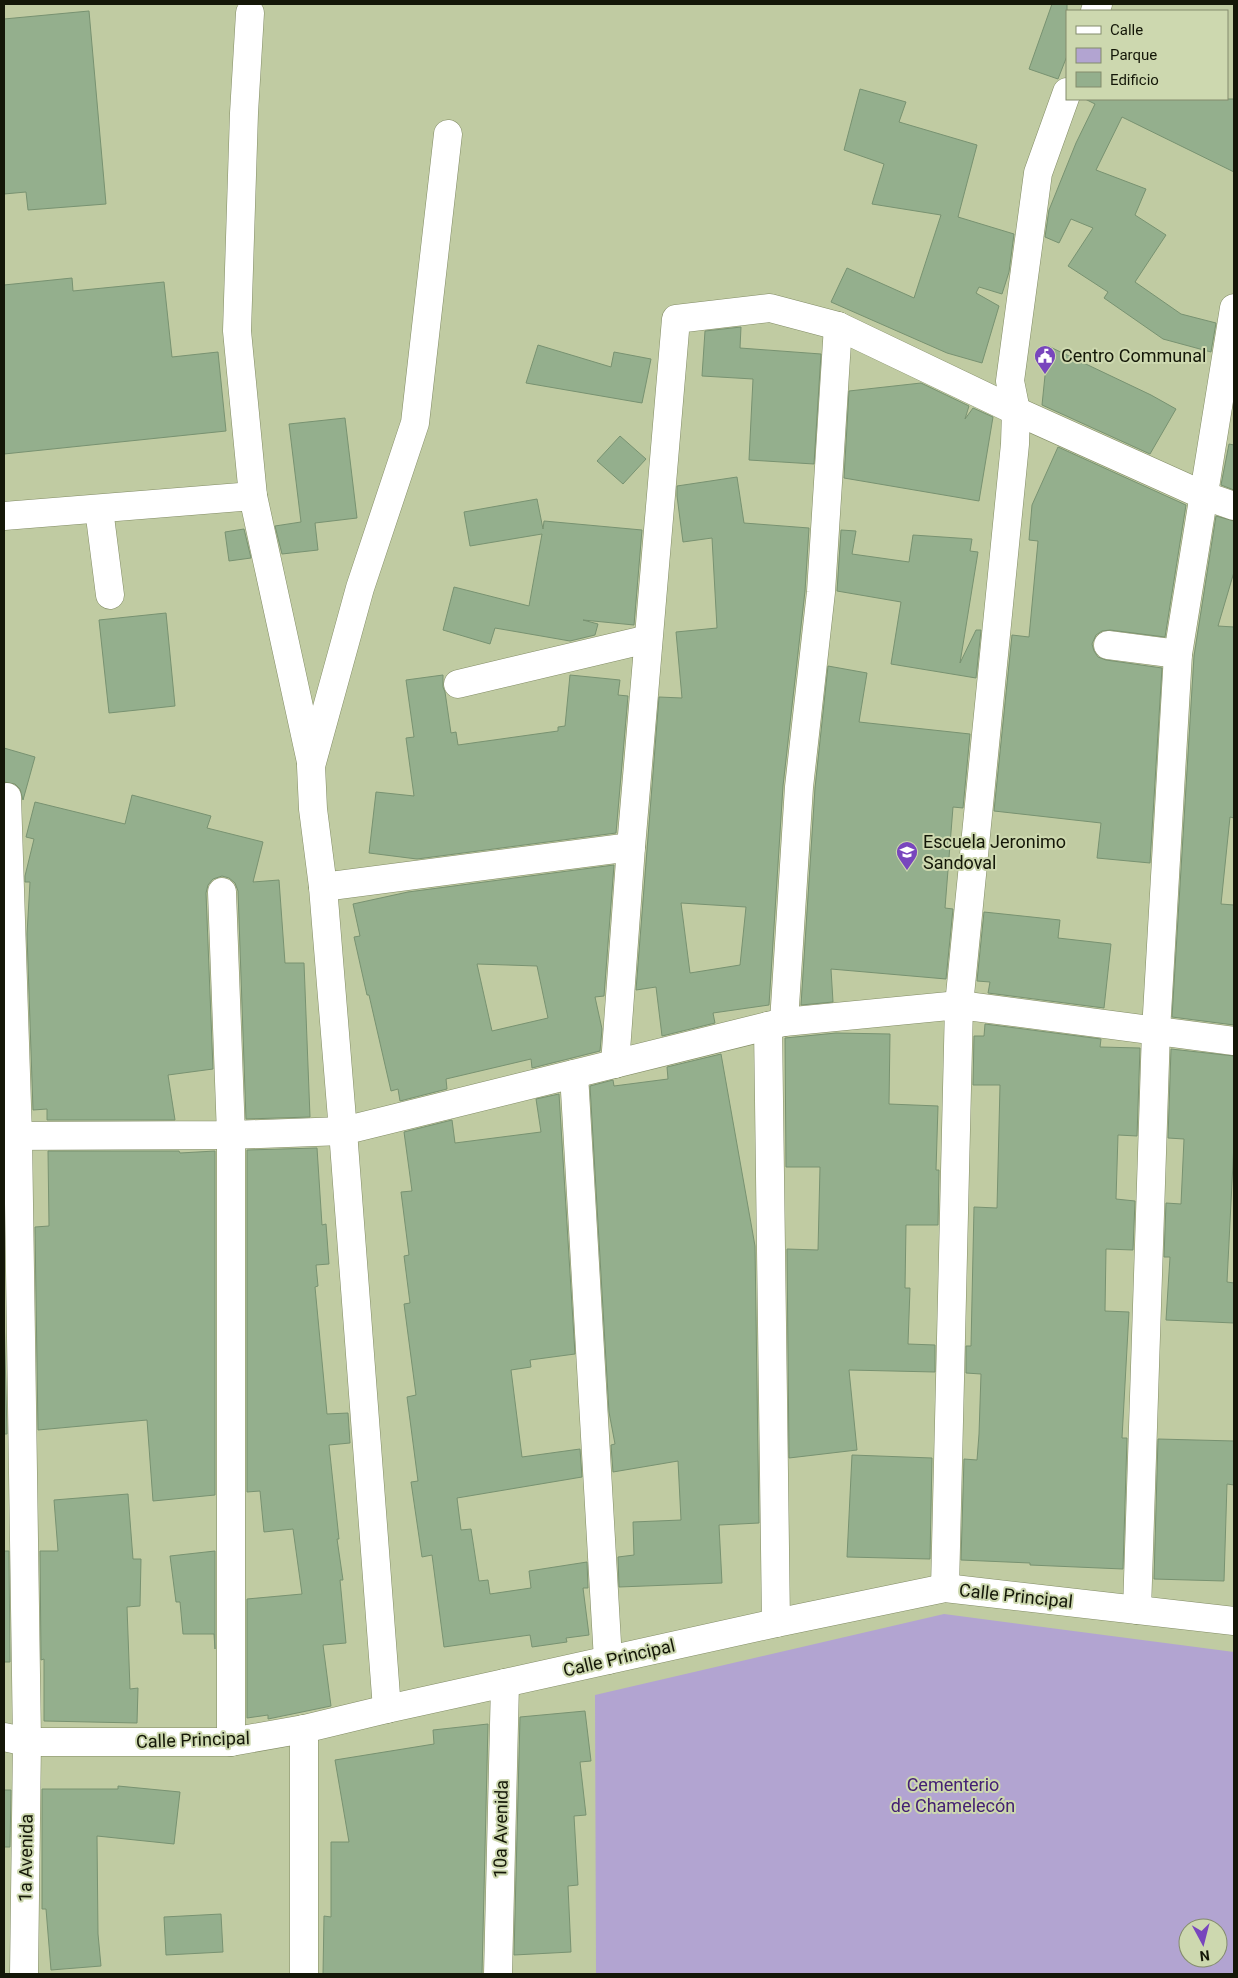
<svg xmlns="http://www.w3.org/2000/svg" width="1238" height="1978" font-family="Roboto,sans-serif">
<rect width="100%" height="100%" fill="#c0cba2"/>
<path fill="#b2a4d1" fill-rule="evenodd" d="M944,1614L1234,1652V1974H596L595,1695ZM1188,1928H1218V1958H1188Z"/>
<g fill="#94af8d" stroke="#789271" fill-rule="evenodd">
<path d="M1052,4H1067V56L1058,79L1029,69Z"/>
<path d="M89,11L106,204L28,210L26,192L4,194V19Z"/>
<path d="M860,89L906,102L899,122L977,145L958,217L1014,234L1009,272L1002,294L979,287L976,293L999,306L982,363L947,353L831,302L847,268L914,298L941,215L872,204L884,164L844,150Z"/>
<path d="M1085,99H1234V172L1122,117L1096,170L1146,189L1135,215L1166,235L1135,282L1181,314L1216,323L1211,352L1163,339L1104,298L1108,292L1068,266L1093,228L1071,219L1059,243L1045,237L1049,210L1076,143L1095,104Z"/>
<path d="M72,278L73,291L164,282L172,357L218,352L226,431L4,454V285Z"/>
<path d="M741,327L740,348L821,354L814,464L749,460L753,379L702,376L705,331Z"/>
<path d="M538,345L611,367L614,352L651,359L642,403L526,383Z"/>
<path d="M1048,346L1151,395L1176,409L1150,454L1042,405Z"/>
<path d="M921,383L969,406L965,419L973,408L993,417L979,501L844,478L849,391Z"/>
<path d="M345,418L357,518L315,523L318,550L282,554L275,526L301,522L289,424Z"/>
<path d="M620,436L646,459L623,484L597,461Z"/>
<path d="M1229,444L1234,445V490L1221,485Z"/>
<path d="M1058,447L1186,505L1165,637L1110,630L1102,631L1096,635L1092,644L1094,651L1098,657L1106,660L1162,668L1150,863L1097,858L1101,823L994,811L1012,635L1029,637L1038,541L1029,540L1032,505Z"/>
<path d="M737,477L744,523L809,528L805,591L783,786L769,1005L713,1013L715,1023L662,1036L656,987L636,990L659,697L682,698L676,632L717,628L712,538L683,542L677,496V486ZM681,903L746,907L740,965L690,973Z"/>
<path d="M537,499L543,529L544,521L642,530L634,625L583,620L598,624L595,635L570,641L495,628L490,644L443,630L454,587L529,606L542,534L470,546L464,512Z"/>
<path d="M1216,516L1234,521V572L1218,626L1234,627V818L1230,817L1221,904L1234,905V1025L1172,1017L1194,656Z"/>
<path d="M244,529L251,558L229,561L225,532Z"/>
<path d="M841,530L856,531L852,554L909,562L913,535L972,539L970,551L978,552L960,663L976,630H981L976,678L891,664L901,602L837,591Z"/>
<path d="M166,613L175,706L109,713L99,620Z"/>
<path d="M828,666L867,673L859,722L970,734L963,808L953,807L945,908L953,909L946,979L831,969L833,1002L801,1005L815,788Z"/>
<path d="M443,675V687L445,692L451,733L456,732L458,745L558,731V727L565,726L570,675L620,680L618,695L628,696L616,833L417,859L369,853L376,792L414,796L406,738L414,737L406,680Z"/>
<path d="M4,748L35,757L23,800L20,789L15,784L4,782Z"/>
<path d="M132,795L211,816L207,828L263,842L253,882L279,880L285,963H304L310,1117L246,1119L238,891L235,883L229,878L222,876L213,879L208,885L206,893L213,1069L168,1075L175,1120H47V1109L33,1110L27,934L30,882H25V876L34,839L26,837L35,802L125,824Z"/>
<path d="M614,865L604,996L595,997L602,1029L600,1051L532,1068L531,1059L446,1079L447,1089L400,1101L398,1089L391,1091L369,995H367L354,937L360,936L353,904L408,892ZM477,964L537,966L548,1018L492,1031Z"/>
<path d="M984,912L1060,920L1058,938L1111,944L1104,1008L988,993L990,982L977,981Z"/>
<path d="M985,1024L1101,1039L1100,1047L1140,1048L1137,1136L1118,1135L1116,1199L1135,1201L1133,1250L1106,1249L1105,1311L1129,1312L1122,1438H1127L1123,1569L1030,1565V1563L961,1560L964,1459L977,1460L979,1434L981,1374L966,1373V1346H971L974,1207L997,1208L1000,1085H973L974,1036H984Z"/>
<path d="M836,1033L890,1034L889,1104L938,1106L936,1170H939L938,1225H906L905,1288H910L908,1344L935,1345V1372L849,1370L857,1450L789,1458L787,1249L818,1250L820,1167H786L785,1038Z"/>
<path d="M1171,1049L1234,1056V1143L1227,1282L1234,1283V1323L1166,1320L1170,1257H1164L1166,1203L1181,1204L1184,1139L1168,1138Z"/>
<path d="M721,1054L755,1246L759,1523L719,1525L722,1583L619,1587L618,1557L634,1555L633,1522L681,1520L678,1461L613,1472L611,1445L615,1444L609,1412L590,1086L613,1080L614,1086L668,1079L667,1067Z"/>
<path d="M559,1094L575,1354L530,1360L531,1367L511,1370L522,1457L580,1449L582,1477L457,1498L461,1530L471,1529L479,1581L488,1580L490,1594L531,1588L529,1571L587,1562L588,1588H583L589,1635L566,1638L567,1642L532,1647L530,1635L444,1647L432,1555L422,1557L411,1482L418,1481L407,1397L416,1395L404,1304L410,1303L404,1256L409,1255L401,1192L412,1191L404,1132L452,1120L455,1143L541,1132L536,1099Z"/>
<path d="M317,1148L322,1225L326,1224L329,1264L316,1265L318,1286L315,1287L327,1414L348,1413L350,1443L329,1445L339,1539H337L343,1580H340L346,1643L323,1645L331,1706L268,1719V1715L247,1718V1599L302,1594L293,1529L264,1532L260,1491L247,1492V1150Z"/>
<path d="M48,1151H179L180,1153L215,1151V1495L153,1501L147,1420L38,1430L35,1227L49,1226Z"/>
<path d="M4,1311L7,1434H4Z"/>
<path d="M1158,1439L1234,1441V1485L1227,1484L1224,1581L1154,1579Z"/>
<path d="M852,1455L932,1458L930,1559L847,1557Z"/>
<path d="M128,1494L133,1559H141L140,1606L127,1607L130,1689L138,1688L137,1723L44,1721V1659L41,1660L40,1551H58L54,1500Z"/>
<path d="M4,1551H9L10,1662H4Z"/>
<path d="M215,1551V1649L214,1634H183L180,1602H176L170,1556Z"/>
<path d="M585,1711L591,1761L580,1762L586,1815L574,1816L578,1885L568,1886L571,1952L514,1955L520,1717Z"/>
<path d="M488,1724L482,1974H323L324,1916L331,1917V1842H349L335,1760L434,1744L433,1730Z"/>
<path d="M118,1786L180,1792L174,1844L97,1836L98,1934L101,1966L51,1970L46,1909H42V1789H118Z"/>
<path d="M4,1790H11L10,1847H4Z"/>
<path d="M221,1914L223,1952L166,1955L164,1917Z"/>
</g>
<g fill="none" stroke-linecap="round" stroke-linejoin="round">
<g stroke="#828c65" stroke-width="29">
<g id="minor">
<path d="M1095,11L1098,4"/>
<path d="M250,13L244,113L237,331L253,496L311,762"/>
<path d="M99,509L110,595"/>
<path d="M4,516L253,496"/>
<path d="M1108,645L1178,654"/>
<path d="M458,684L648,639"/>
<path d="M7,797L18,1136L27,1742L24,1974"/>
<path d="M323,887L631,847"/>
<path d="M222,892L231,1135V1742"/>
<path d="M784,1022L799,787L821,592L838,326"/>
<path d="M768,1026L776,1623"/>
<path d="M615,1064L631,847L676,319L770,308L838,326L1016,411L1205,496L1234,506"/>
<path d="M574,1074L608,1660"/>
<path d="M4,1136L231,1135L343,1131L784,1022L959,1005L1234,1041"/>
<path d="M945,1588L959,1005L1015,444L1016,411L1010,381L1038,173L1067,92"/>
<path d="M1137,1610L1156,1031L1178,654L1234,308"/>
<path d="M387,1709L343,1131L323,887L313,809L311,766L360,588L415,423L448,134"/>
<path d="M304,1729V1974"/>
<path d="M4,1737L27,1742H231L304,1729L387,1709L776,1623L945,1588L1234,1621"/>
<path d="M498,1974L505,1683"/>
</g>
</g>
<use href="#minor" stroke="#fff" stroke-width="28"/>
</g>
<defs>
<g id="civic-pin" transform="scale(1.125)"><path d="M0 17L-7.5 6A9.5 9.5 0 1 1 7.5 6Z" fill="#7846bd" stroke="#cdd8af"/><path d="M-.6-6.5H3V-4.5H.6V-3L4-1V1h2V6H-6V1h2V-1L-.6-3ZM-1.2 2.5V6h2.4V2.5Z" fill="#fff"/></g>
<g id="school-pin" transform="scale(1.125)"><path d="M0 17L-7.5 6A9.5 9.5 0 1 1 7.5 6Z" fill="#7846bd" stroke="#cdd8af"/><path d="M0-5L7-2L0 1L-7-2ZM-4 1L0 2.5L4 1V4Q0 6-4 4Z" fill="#fff"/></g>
</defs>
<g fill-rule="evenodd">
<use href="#civic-pin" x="1045" y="356"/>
<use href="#school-pin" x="907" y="852"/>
</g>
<g text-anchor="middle" stroke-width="4" stroke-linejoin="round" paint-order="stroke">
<g font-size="18" fill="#141708" stroke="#cdd8af" text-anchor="start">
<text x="1061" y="362">Centro Communal</text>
<text x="923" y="848">Escuela Jeronimo<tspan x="923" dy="21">Sandoval</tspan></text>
</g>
<g font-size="18" fill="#141708" stroke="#cdd8af">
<text transform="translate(1016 1596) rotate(6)" y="6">Calle Principal</text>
<text transform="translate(619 1658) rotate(-13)" y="6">Calle Principal</text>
<text transform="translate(193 1740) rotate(-2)" y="6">Calle Principal</text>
<text transform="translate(501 1829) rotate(-89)" y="6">10a Avenida</text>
<text transform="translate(26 1858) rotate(-89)" y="6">1a Avenida</text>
</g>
<g font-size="18" fill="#442073" stroke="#cdd8af">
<text x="953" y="1791">Cementerio<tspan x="953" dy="21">de Chamelecón</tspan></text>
</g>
</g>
<rect width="1238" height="1978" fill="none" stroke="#141708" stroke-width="10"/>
<rect x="1066" y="10" width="162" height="90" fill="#cdd8af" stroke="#838b6c"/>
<rect x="1076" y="26" width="25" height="8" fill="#ffffff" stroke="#838b6c"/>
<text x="1110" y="35" font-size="15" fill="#141708">Calle</text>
<rect x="1076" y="48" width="25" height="15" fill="#b2a4d1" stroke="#838b6c"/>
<text x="1110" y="60" font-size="15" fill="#141708">Parque</text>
<rect x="1076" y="72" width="25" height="15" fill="#94af8d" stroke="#838b6c"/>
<text x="1110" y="85" font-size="15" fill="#141708">Edificio</text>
<g transform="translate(1203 1943) rotate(173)"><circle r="24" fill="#cdd8af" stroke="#838b6c"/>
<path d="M0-4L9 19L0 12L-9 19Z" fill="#7846bd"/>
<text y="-8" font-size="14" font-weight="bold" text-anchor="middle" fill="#141708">N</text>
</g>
</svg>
